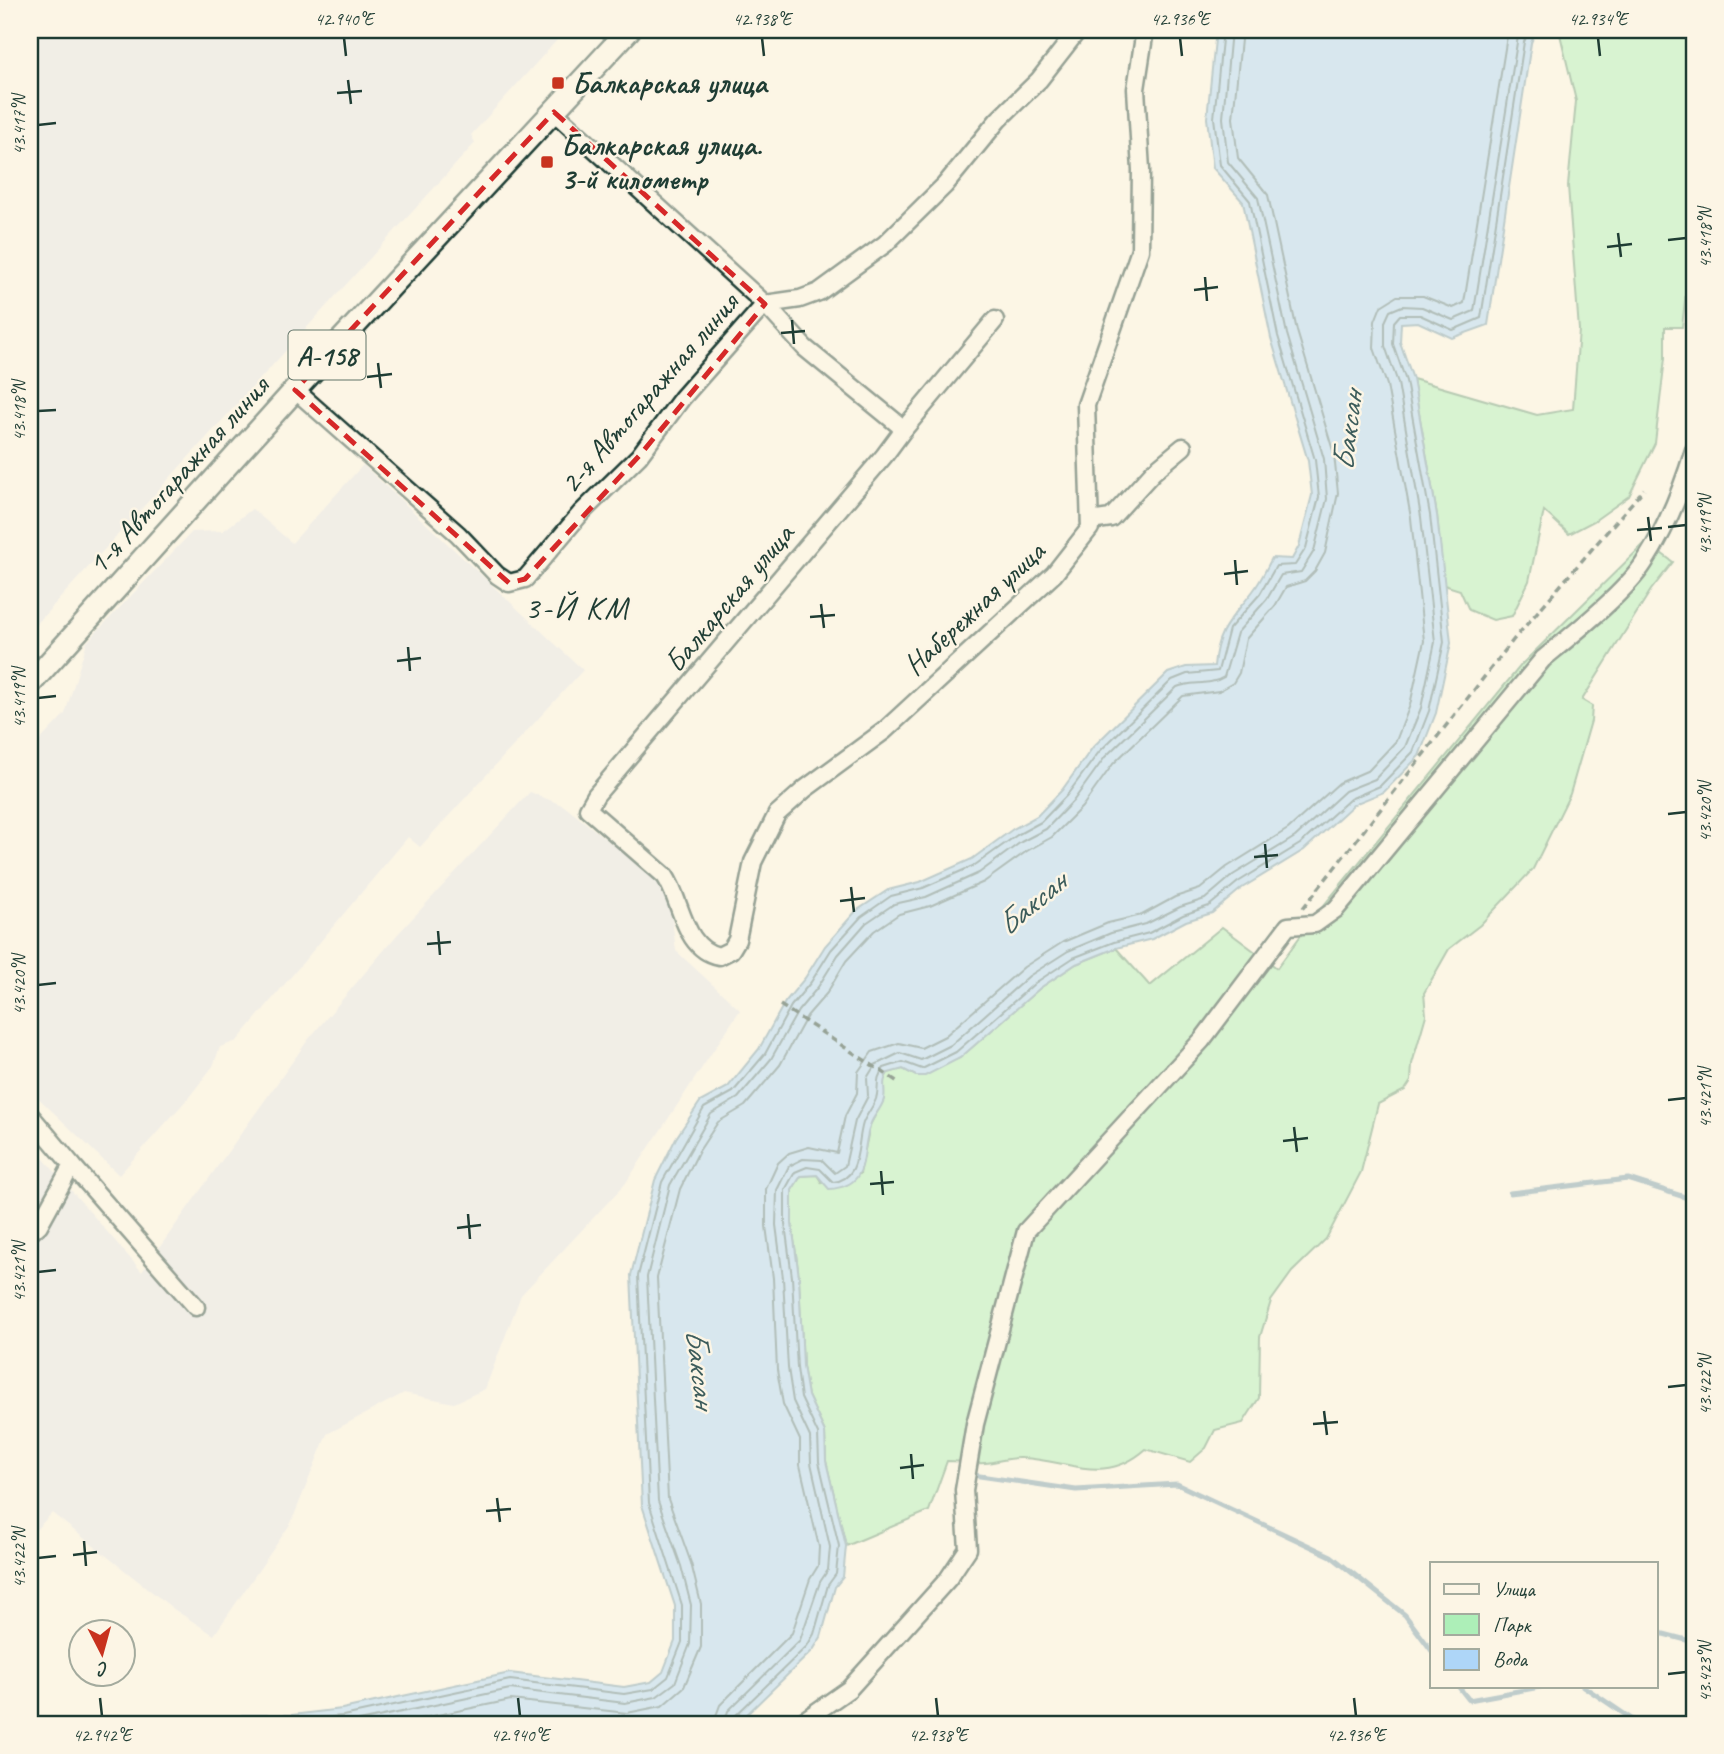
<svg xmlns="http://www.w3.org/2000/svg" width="1724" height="1754" font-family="Caveat,sans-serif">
<rect width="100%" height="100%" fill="#fcf5e5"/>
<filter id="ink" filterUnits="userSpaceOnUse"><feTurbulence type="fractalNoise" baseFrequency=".0143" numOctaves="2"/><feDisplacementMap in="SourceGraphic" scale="14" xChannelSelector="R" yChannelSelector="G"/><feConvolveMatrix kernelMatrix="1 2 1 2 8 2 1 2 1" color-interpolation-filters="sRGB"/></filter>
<g filter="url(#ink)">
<g fill="#e4e4e7">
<path d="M30,30H566L471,135L475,143L30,631Z"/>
<path d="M363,465L583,670L420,847L408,837L237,1041L220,1047L213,1066L189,1097L119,1175L30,1090V751L65,714L87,642L192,532L223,531L252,509L292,543Z"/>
<path d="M530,792L564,806L668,888L676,951L740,1010L625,1184L521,1295L485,1389L454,1403L404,1393L327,1434L291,1523L214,1635L175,1610L52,1513L30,1536V1143L142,1272L308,1040L397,935Z"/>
</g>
<g fill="#adefb8" stroke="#669676" stroke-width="2">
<path d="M1559,30H1694V220L1682,327H1665V358L1655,443L1629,496L1594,521L1569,534L1544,511L1529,581L1512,616L1493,620L1469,610L1460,590L1444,585L1437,515L1413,379L1537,415L1573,409L1579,330L1568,186L1576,101Z"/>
<path d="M1646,542L1673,562L1651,590L1582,700L1592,706L1591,721L1570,794L1533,869L1480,925L1449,949L1424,993L1426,1015L1412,1064L1411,1081L1405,1090L1378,1104L1361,1172L1326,1239L1292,1272L1271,1301L1260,1337L1259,1398L1243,1423L1215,1430L1206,1448L1190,1462L1146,1449C1104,1486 1070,1460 1022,1458C1008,1457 998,1462 985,1463C973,1464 959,1461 947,1461L929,1511L846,1546L826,1461L825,1432L808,1396L803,1366L799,1277L792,1224V1190L801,1176L817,1175L822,1183L860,1174L870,1125L884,1099L883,1081L888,1073L903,1069L916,1076L960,1058L1040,988L1076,964L1116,948L1150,986L1222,927L1277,968L1315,916L1522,664Z"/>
</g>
<path fill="#aed6f8" stroke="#7599aa" stroke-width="2" d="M1216,30H1536L1531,43L1488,325L1452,338L1418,322L1401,323L1400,342L1413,379L1437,515L1451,643L1436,713L1419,756L1384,792L1354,804L1304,850L1242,888L1212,913L1186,921L1152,939L1116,948L1076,964L1040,988L960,1058L925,1076H916L903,1069L888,1073C881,1083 886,1089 884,1099C882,1108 874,1115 871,1123C859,1153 873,1186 829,1189L817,1175L801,1176L792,1190V1224L799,1277L803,1366L808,1396L825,1432L826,1461L846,1546L843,1577L835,1587L821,1637L813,1650L737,1724H232L242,1715H292L342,1709L510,1673L624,1687L651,1682L663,1672L675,1641V1606L642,1505L631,1275L655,1180L676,1138L700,1102L728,1087L759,1049L785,1002L805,978L825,946L856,911L888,890L920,882L972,859L1013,829L1037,816L1062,790L1093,747L1168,673L1186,667L1214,666C1217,628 1231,620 1253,591C1261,581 1266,569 1272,558L1292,559L1299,546L1312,495L1308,461L1271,338L1243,202L1213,168L1207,118Z"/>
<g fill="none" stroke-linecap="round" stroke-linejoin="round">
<g stroke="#587a82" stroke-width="2">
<path d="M242,1724L343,1716L510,1680L624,1694L653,1689L668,1677L682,1642V1605L649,1503L638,1276L662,1182L704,1108L733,1092L765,1054L791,1006L811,982L831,950L861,917L891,896L923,888L975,865L1017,835L1041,822L1067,795L1099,752L1172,680L1187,674L1218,671L1229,629L1260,594L1276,566L1295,565L1306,548L1319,497L1315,460L1278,336L1250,201L1220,165L1214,118L1223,30"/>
<path d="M345,1724L510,1689L625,1703L656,1697L675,1683L690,1644L691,1605L681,1566L658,1501L647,1277L670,1185L711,1114L738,1098L771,1059L798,1011L818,987L838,955L866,923L894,904L926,897L979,873L1021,842L1046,829L1074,800L1105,757L1177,687C1192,681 1210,686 1224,677L1237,633L1267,599L1281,575L1301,572L1314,551L1327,499L1324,459L1287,334L1258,198L1228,162L1223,118L1231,30"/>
<path d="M394,1724L511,1700L627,1713L662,1706L684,1687L701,1647V1604L691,1563L668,1499L657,1278L680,1189L699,1151L718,1122L745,1106L780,1065L807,1016L827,993L846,961L874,931L899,914L930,906L984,882L1027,851L1052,837L1082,807L1113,764L1183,696L1219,691L1233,683L1239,673L1246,639L1275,606L1286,587L1305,581L1315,571L1325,553L1338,493L1334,454L1297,331L1268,195L1238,158L1233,118L1242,30"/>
<path d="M713,1724L720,1705L792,1633L810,1579L818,1566L819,1547L800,1465V1440L783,1404L777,1370L773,1278L766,1226V1189L778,1163L789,1153L809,1147L837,1153L845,1116L857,1093L858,1072L872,1052L899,1043L921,1048L945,1036L1024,967L1063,942L1108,923L1142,915L1175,897L1200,889L1227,867L1288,829L1339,783L1369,770L1396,741L1410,705L1424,641L1411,518L1387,385L1374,348L1375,321L1381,306L1397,296H1423L1453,308L1464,303L1508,30"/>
<path d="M724,1724L728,1711L800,1640L820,1582L828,1570L830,1547L811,1463L810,1437L793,1401L788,1368L783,1278L776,1225L777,1190L789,1166L803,1159L822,1160L835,1173L845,1166L855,1121L868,1096L867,1078L875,1065L900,1053L921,1060L951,1045L1029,976L1068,951L1111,933L1146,924L1180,907L1205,899L1233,875L1295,837L1345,791L1375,779L1405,747L1421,708L1435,642L1421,517L1398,383L1385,346V322L1390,311L1402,306L1422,307L1453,320L1474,311L1519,30"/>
<path d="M733,1724L735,1716L807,1646L814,1634L828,1585L836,1574L839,1546L819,1462L818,1434L801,1398L797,1368L792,1277L785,1224V1190L795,1172L807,1167L820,1169L833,1182C862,1179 856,1145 863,1123C866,1115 873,1107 876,1099C880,1086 874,1080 884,1068L903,1062L922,1069L956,1052L1035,983L1073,958L1114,942L1149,933L1183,915L1209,906L1238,882L1300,844L1350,799L1380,786L1413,752L1429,711L1444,642L1430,515L1406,381L1393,344L1394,322L1400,315H1420L1453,330L1481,318L1524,42L1529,30"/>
</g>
<g stroke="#7599aa" stroke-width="5">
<path d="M1510,1193L1628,1179L1694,1200"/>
<path d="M973,1475L1076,1490L1177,1484L1331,1556L1405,1615L1432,1651"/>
<path d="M1656,1632L1694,1642"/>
<path d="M1458,1686L1469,1700L1545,1686"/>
<path d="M1583,1686L1639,1724"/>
</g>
<g stroke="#1f3d34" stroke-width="21">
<g id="minor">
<path d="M554,112L765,304L805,348L904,429L884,456L596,795L588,809L665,876C682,901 683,949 719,956L731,950L737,940L753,862L777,814L805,789L884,731L1054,574L1090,528L1086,405L1140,250L1141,170L1136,89L1145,30"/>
<path d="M295,390L458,534L497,575L509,583L525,579L581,513L639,456L682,398L765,304L800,299L819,292L885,244L945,185L998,120L1039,80L1078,30"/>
<path d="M904,429L995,320"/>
<path d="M1090,521L1111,518L1153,472L1183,447"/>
<path d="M30,1115L72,1165L39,1225L30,1233"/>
<path d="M72,1165L196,1307"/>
<path d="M799,1724L849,1689L948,1579L968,1549L964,1490L975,1424L1026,1231L1202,1040L1288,926L1315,924L1336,909L1543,659C1572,635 1625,593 1644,563C1667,527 1682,490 1694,450"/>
</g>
</g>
<g stroke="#1f3d34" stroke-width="26">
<path id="major" d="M30,684L295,390L629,30"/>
</g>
<g stroke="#1f3d34" stroke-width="3.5" stroke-dasharray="7 5" stroke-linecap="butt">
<path d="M1303,908L1514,639L1644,489"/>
<path d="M780,1005L898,1082"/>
</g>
<use href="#minor" stroke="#fcf5e5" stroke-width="16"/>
<use href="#major" stroke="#fcf5e5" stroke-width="21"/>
</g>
</g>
<path d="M0 0H1724V1754H0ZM554,112L765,304L639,456L525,579L509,583L295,390Z" fill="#fcf5e5" fill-opacity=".55" fill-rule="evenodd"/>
<path fill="none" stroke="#d62828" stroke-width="5" stroke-dasharray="14 9" stroke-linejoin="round" d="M554,112L765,304L639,456L525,579L509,583L295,390Z"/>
<path fill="none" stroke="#1f3d34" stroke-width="2.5" d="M344,38L346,56M762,38L764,56M1180,38L1182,56M1598,38L1600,56M348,80L351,104M337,93L362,91M38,125L56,123M1618,233L1621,257M1668,240L1686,238M1607,247L1632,244M1205,277L1207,301M1194,290L1218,287M792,320L794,344M781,333L805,331M378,363L381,388M367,377L392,374M38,411L56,410M1648,517L1651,541M1668,527L1686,525M1637,530L1662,528M1235,560L1237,585M1224,574L1248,571M821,604L824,628M810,617L835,615M408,647L410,671M397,661L421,658M38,698L56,696M1668,814L1686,812M1265,844L1267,868M1254,857L1278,855M851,887L854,912M840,901L865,898M438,931L440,955M427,944L451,942M38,985L56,983M1668,1100L1686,1098M1294,1127L1297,1152M1283,1141L1308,1138M881,1171L883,1195M870,1184L894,1182M468,1214L470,1239M457,1228L481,1225M38,1272L56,1270M1668,1387L1686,1385M1324,1411L1327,1435M1313,1424L1338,1422M911,1454L913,1479M900,1468L924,1465M497,1498L500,1522M486,1511L511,1509M84,1541L86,1566M73,1555L97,1552M38,1558L56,1556M1668,1674L1686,1672M100,1698L102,1716M518,1698L520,1716M936,1698L938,1716M1354,1698L1356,1716"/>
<g fill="#c8321e" stroke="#fcf5e5" stroke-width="2.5">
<rect x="551" y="76" width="14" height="14" rx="3.5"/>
<rect x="540" y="155" width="14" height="14" rx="3.5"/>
</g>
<g text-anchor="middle" stroke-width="5" stroke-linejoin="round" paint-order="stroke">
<rect fill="#fcf5e5" stroke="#617469" stroke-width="2" x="288.5" y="330.5" width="77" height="49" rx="5"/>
<g font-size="28" font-weight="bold" fill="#1f3d34">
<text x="327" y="365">А-158</text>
</g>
<g font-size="30" font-weight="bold" fill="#1f3d34" stroke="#fcf5e5" text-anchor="start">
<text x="572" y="93">Балкарская улица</text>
<text x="561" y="155">Балкарская улица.<tspan x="561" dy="34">3-й километр</tspan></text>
</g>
<g font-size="30" fill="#1f3d34" stroke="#fcf5e5">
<text transform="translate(649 393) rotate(-49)" y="10">2-я Автогаражная линия</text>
<text transform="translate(178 475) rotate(-48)" y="10">1-я Автогаражная линия</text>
<text transform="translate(729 598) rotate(-50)" y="10">Балкарская улица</text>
<text transform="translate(974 608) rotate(-43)" y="10">Набережная улица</text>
</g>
<g font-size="32" font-style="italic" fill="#3c5c5b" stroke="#fcf5e5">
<text transform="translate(1347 431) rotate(-83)" y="11">Баксан</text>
<text transform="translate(1031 903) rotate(-40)" y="11">Баксан</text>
<text transform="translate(701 1368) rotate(83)" y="11">Баксан</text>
</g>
<g font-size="32" letter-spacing="2" fill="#1f3d34" stroke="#fcf5e5">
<text x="577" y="618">3-Й КМ</text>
</g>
</g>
<rect width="1724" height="1754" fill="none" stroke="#fcf5e5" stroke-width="77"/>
<rect x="1430" y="1562" width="228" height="126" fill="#fcf5e5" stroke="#a4ab9e" stroke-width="2"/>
<rect x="1444" y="1584" width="35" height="10" fill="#fcf5e5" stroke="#a4ab9e" stroke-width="2"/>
<text x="1493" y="1596" font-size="21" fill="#1f3d34">Улица</text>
<rect x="1444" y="1614" width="35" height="21" fill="#adefb8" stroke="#a4ab9e" stroke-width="2"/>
<text x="1493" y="1632" font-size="21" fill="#1f3d34">Парк</text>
<rect x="1444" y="1649" width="35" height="21" fill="#aed6f8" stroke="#a4ab9e" stroke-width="2"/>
<text x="1493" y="1666" font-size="21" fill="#1f3d34">Вода</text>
<g transform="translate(102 1653) rotate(174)"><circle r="33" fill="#fcf5e5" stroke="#a4ab9e" stroke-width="2"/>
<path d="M0-5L12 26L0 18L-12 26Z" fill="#c8321e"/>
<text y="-10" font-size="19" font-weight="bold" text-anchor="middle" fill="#1f3d34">С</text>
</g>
<rect x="38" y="38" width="1648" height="1678" fill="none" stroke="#1f3d34" stroke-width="2.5"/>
<g font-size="18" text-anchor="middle" fill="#1f3d34">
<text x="344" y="25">42.940°E</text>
<text x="762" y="25">42.938°E</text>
<text x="1180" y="25">42.936°E</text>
<text x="1598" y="25">42.934°E</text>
<text transform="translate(19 125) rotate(-90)" y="6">43.417°N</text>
<text transform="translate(1705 238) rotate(-90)" y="6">43.418°N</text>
<text transform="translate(19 411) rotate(-90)" y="6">43.418°N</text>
<text transform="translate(1705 525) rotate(-90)" y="6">43.419°N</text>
<text transform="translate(19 698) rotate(-90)" y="6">43.419°N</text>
<text transform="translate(1705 812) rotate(-90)" y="6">43.420°N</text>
<text transform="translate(19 985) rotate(-90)" y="6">43.420°N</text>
<text transform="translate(1705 1098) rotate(-90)" y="6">43.421°N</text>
<text transform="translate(19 1272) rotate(-90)" y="6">43.421°N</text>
<text transform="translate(1705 1385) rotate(-90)" y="6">43.422°N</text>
<text transform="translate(19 1558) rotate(-90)" y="6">43.422°N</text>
<text transform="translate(1705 1672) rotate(-90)" y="6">43.423°N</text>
<text x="102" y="1741">42.942°E</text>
<text x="520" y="1741">42.940°E</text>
<text x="938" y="1741">42.938°E</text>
<text x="1356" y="1741">42.936°E</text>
</g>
</svg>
